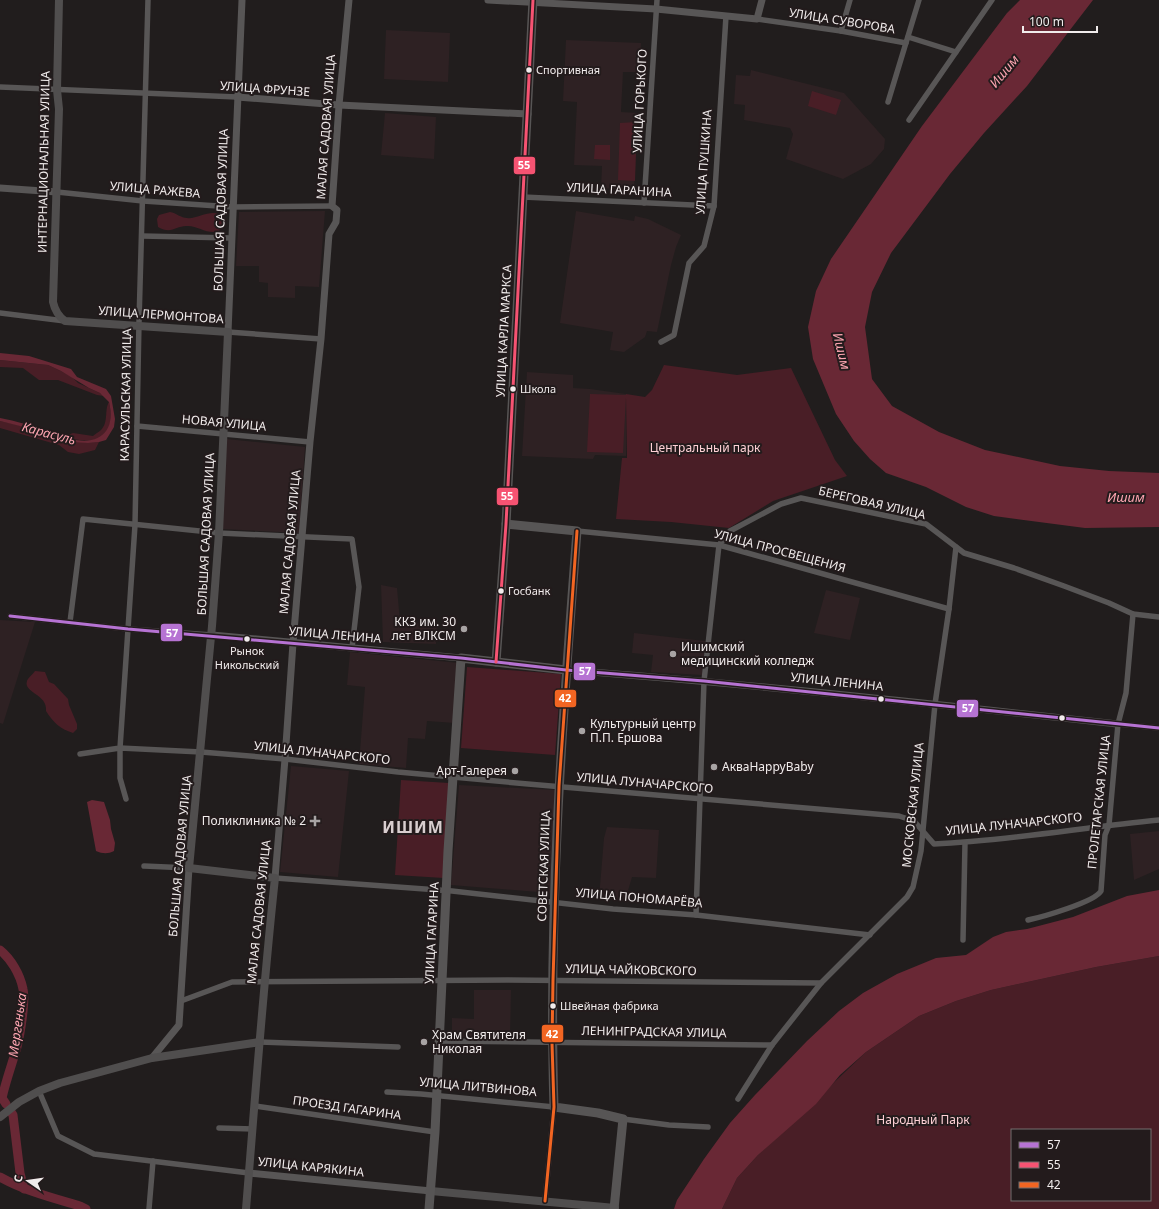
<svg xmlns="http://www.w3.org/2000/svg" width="1159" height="1209" font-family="'Noto Sans',sans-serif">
<rect width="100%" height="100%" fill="#211d1d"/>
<g fill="#2e2123">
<path d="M386,30L450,33L448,82L384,79Z"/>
<path d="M566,40L641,43L640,72H623L621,111V112L638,113L634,190L601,188L602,166L574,165L577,102L563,101Z"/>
<path d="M751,70L844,93L885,139L884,149L871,164L843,179L786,159L793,134L790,128L744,120L745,105L734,104L736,75L750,76Z"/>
<path d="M385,113L436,117L434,159L381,155Z"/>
<path d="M325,211L319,287L295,286V298L268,297V283L259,282V266H236L239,212Z"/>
<path d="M576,211L634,221L635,216L648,219L681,235L676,247L671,265L657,332L647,331L645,337L624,352L610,350L613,332L560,323Z"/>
<path d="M527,372L573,375V388L590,389L626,394V456L595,455L593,459L522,456Z"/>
<path d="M226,439L305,447L299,533L222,529Z"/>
<path d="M381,585L397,588L400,621L437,625L436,644L383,642Z"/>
<path d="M826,590L860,598L850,640L814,633Z"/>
<path d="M0,620L35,622L3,724L0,723Z"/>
<path d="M634,633L705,641L702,675L651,672L653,655L632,653Z"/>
<path d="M350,652L459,663L455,723L427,721L425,739L408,738L406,768L359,764L365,687L347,685Z"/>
<path d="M291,766L349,771L338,877L280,872Z"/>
<path d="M459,785L556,790L550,893L451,885Z"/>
<path d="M607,827L659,830L656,878L632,877L625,901L599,898L604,838Z"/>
<path d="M1159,831V869L1134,880L1130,834Z"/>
<path d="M474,990H511L510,1038L452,1037V1018L474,1019Z"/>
</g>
<g fill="#491e26" fill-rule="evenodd">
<path d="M812,91L841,100L836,115L808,106Z"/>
<path d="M637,122L635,181L618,180L620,123Z"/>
<path d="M595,145H610V160L594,159Z"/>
<path d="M170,212C176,213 181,218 187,218C197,220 215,206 222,218C224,221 223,224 222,227C221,230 218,232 215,232C206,233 197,226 188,226C176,225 172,235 158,227L157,219L159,215Z"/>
<path d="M0,360L48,365L61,371L72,377L78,383L100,393L104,396L97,395L58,380H39L23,368L0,367Z"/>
<path d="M664,365L737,375L791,368L835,460L847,476L773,501L729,528L671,522L616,519L622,458H627L626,397L623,453L587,452L590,394L626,395V394L645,397L652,390Z"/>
<path d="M109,402C112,414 112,430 101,438C94,442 80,440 72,439L68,435L73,433L93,436C95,434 99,432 101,430C109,422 104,410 109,402Z"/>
<path d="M0,421C14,424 28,427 42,432C62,438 78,444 99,442L95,450L79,454L68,452L59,445L0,428Z"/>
<path d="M467,667L561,674L555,755L461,748Z"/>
<path d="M35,671L45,672L49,682L54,684L68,699L69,705L77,724V729L73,733C60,729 53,722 46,711C48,694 23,693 27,681C28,678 33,674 35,671Z"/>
<path d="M401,780L449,783L444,878L395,875Z"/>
<path d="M1159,956V1209H722L737,1178L758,1155L866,1052L919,1016L956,1001L991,990L1096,967ZM1012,1130H1150V1200H1012Z"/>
</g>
<g fill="#692835">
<path d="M1020,0H1093L1027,86L984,133L950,174L891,253L872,292L865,327L872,379L892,406L939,432L985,450L1060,466L1109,471L1159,473V527L1085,528L994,516L966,507L926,487L886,473L870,459L854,441L836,414L813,359L808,327L816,291L831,259L922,126L1007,13Z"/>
<path d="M0,353L29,356L71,369L77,377L106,389L111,396L115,419L114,427L106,440L99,442L88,443L72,442L36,430L0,421V418C16,421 32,426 48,430C56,433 64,437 71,439C100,446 116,431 109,402L100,393L89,388L61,371L48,365L0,360Z"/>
<path d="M92,800L104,802L110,820L111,829L115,843L114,851C108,854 103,854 96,851L87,802Z"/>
<path d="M1159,890V956L1096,967L991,990L956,1001L919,1016L866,1052L840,1075L816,1104L758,1155L737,1178L722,1209H674L677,1200L704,1159L730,1123L755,1095L807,1041L839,1011L863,993L897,974L936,958L966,955L993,937L1006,932L1027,929L1073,917L1127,896Z"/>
</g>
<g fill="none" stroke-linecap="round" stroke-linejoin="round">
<g stroke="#692835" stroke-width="9">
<path d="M0,950C11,959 20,974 23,989C26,1001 20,1035 17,1047C12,1064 6,1080 2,1098L6,1104"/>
<path d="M11,1112L13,1115L20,1173L24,1189"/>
<path d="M0,1177C25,1191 53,1198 80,1206L86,1209"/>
</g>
<g stroke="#585656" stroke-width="5.5">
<path d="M757,19L841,31L906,43"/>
<path d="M841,31L850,0"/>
<path d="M908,37L956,52"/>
<path d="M0,87L237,97"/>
<path d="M888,102L919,0"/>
<path d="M909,120L992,0"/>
<path d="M57,192L143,201L233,207L332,206"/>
<path d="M523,197L714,206"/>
<path d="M644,203L657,0"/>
<path d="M142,236L232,238"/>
<path d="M0,313L65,321"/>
<path d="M228,332L321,339"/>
<path d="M661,342L674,335L689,263L704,246L714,206L726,16"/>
<path d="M137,426L310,442"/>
<path d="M577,531L719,545L949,609"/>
<path d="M10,616L128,629L212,635"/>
<path d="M70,622L83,519L219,533L352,539L359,587L352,648"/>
<path d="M1118,724L1159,728"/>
<path d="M80,754L120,748L135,525L139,322L148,0"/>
<path d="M126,799L120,778V748L201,752L285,759L398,772L528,784L899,816L914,821L934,844C1009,841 1084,827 1159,820"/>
<path d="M144,866L189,868"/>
<path d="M275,878L452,891L613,909L696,915L870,935"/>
<path d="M696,915L704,681L719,545L730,531L781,504L801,498L926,524L964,553L1014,568L1064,586L1109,603L1133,614L1159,617"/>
<path d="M1028,920C1042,917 1095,902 1101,891L1105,835L1109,825L1118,724L1126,693L1133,614"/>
<path d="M963,940L965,843"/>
<path d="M181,1001L232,982L508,980L821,983"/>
<path d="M439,1041L772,1045"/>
<path d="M260,1042L398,1047"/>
<path d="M39,1091L58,1136L94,1154L249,1173"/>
<path d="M387,1092L421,1094L554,1107L545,1201"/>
<path d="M738,1099L772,1045L821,983L907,897L913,887L921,851L935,704L949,609L956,547"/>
<path d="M255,1106L435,1132"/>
<path d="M623,1119L669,1125L708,1127"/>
<path d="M219,1128L253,1129"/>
<path d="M149,1209L153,1161"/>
</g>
<g stroke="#585656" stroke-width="7">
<path d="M488,0L656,9L757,19L762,0"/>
<path d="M237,97L339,105L528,114"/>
<path d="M0,188L57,192"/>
<path d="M228,332L242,0"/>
<path d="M212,635L461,658"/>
<path d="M566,670C751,684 934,704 1118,724"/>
<path d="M275,878L285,759L293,643L310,442L321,339L329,234L336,222L337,210L332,206L339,105L349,0"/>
<path d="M152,1058L179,1025L189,868"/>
<path d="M249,1173L431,1191"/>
</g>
<g stroke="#504e4e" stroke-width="8">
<path d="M59,0L57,90L59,109L53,302C55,311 58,316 65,321L228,332L219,533L212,626L189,868L275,878C263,988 255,1099 246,1209"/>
<path d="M0,1117L19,1102L39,1091L60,1083L152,1058L260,1042"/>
<path d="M431,1191L615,1208"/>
</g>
<g stroke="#575555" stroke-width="9">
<path d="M506,524L577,531C562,723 548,915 554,1107L598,1113L623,1119L614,1209"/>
<path d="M496,662L506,524L533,0"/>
<path d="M429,1209L435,1132L448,851L461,658L566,670"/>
</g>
<g stroke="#231b1c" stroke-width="6">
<path id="bus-1" d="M10,616L128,629L461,658L566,670L704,681L1159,728"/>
</g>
<g stroke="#231b1c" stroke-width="6">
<path id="bus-2" d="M496,662L506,524L533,0"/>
</g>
<g stroke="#231b1c" stroke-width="6">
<path id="bus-3" d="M545,1201L554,1107L552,1043L553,980L559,786L577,531"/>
</g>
<use href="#bus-1" stroke="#b673d3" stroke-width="3"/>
<use href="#bus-2" stroke="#f65372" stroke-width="3"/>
<use href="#bus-3" stroke="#f26522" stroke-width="3"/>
</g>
<g fill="#f1ecec" stroke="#231b1c" stroke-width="1.5">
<circle cx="529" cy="70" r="3.5"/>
<circle cx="513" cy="389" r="3.5"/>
<circle cx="501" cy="591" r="3.5"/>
<circle cx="247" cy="639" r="3.5"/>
<circle cx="881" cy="699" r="3.5"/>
<circle cx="1062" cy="718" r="3.5"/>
<circle cx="553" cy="1006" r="3.5"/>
</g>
<g fill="#a8a4a4" stroke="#231b1c" stroke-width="1.5">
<circle cx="464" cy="629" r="4"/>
<circle cx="673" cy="654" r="4"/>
<circle cx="582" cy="731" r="4"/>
<circle cx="714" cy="767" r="4"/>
<circle cx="515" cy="771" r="4"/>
<path d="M313 815h4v4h4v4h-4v4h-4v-4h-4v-4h4z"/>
<circle cx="424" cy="1042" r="4"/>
</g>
<g text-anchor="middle" stroke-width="4" stroke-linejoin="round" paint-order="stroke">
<g font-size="11" fill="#f1ecec" stroke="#231b1c" text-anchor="start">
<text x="536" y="74">Спортивная</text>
<text x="520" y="393">Школа</text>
<text x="508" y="595">Госбанк</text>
<text x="247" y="655" text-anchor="middle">Рынок<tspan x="247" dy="14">Никольский</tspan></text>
<text x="560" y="1010">Швейная фабрика</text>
</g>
<g font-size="12" fill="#f1ecec" stroke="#231b1c">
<text transform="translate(842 21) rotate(9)" y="4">УЛИЦА СУВОРОВА</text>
<text transform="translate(265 89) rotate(4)" y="4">УЛИЦА ФРУНЗЕ</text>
<text transform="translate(640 101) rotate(-87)" y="4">УЛИЦА ГОРЬКОГО</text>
<text transform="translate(326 127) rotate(-86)" y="4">МАЛАЯ САДОВАЯ УЛИЦА</text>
<text transform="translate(44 162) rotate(-89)" y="4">ИНТЕРНАЦИОНАЛЬНАЯ УЛИЦА</text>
<text transform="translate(704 162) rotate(-86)" y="4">УЛИЦА ПУШКИНА</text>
<text transform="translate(155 190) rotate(5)" y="4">УЛИЦА РАЖЕВА</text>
<text transform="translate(619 190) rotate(3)" y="4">УЛИЦА ГАРАНИНА</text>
<text transform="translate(221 210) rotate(-88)" y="4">БОЛЬШАЯ САДОВАЯ УЛИЦА</text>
<text transform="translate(161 315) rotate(4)" y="4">УЛИЦА ЛЕРМОНТОВА</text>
<text transform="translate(504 331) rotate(-87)" y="4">УЛИЦА КАРЛА МАРКСА</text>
<text transform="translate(126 395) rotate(-89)" y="4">КАРАСУЛЬСКАЯ УЛИЦА</text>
<text transform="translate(224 423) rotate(5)" y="4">НОВАЯ УЛИЦА</text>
<text transform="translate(872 503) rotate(13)" y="4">БЕРЕГОВАЯ УЛИЦА</text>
<text transform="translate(206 534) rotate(-87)" y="4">БОЛЬШАЯ САДОВАЯ УЛИЦА</text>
<text transform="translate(290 542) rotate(-85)" y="4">МАЛАЯ САДОВАЯ УЛИЦА</text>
<text transform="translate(780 551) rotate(15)" y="4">УЛИЦА ПРОСВЕЩЕНИЯ</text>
<text transform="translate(335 635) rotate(5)" y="4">УЛИЦА ЛЕНИНА</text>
<text transform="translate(837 682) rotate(6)" y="4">УЛИЦА ЛЕНИНА</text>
<text transform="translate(322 753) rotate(6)" y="4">УЛИЦА ЛУНАЧАРСКОГО</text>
<text transform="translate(645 783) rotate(5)" y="4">УЛИЦА ЛУНАЧАРСКОГО</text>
<text transform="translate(1099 802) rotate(-84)" y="4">ПРОЛЕТАРСКАЯ УЛИЦА</text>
<text transform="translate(913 805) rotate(-84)" y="4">МОСКОВСКАЯ УЛИЦА</text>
<text transform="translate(1014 824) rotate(-6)" y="4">УЛИЦА ЛУНАЧАРСКОГО</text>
<text transform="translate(180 856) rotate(-85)" y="4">БОЛЬШАЯ САДОВАЯ УЛИЦА</text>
<text transform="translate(544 866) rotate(-88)" y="4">СОВЕТСКАЯ УЛИЦА</text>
<text transform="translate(639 898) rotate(5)" y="4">УЛИЦА ПОНОМАРЁВА</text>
<text transform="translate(259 912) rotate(-84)" y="4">МАЛАЯ САДОВАЯ УЛИЦА</text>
<text transform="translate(432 933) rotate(-87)" y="4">УЛИЦА ГАГАРИНА</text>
<text transform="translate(631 970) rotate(1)" y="4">УЛИЦА ЧАЙКОВСКОГО</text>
<text transform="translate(654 1032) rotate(1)" y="4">ЛЕНИНГРАДСКАЯ УЛИЦА</text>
<text transform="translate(478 1087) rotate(5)" y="4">УЛИЦА ЛИТВИНОВА</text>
<text transform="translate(347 1108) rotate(8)" y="4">ПРОЕЗД ГАГАРИНА</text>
<text transform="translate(311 1167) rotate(6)" y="4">УЛИЦА КАРЯКИНА</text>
</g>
<g font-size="12" fill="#fed0d5" stroke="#231b1c">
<text x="705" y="452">Центральный парк</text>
<text x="923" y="1124">Народный Парк</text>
</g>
<g font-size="12" fill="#f1ecec" stroke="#231b1c" text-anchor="start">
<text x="456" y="626" text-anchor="end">ККЗ им. 30<tspan x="456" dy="14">лет ВЛКСМ</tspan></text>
<text x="681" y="651">Ишимский<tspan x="681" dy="14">медицинский колледж</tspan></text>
<text x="590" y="728">Культурный центр<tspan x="590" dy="14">П.П. Ершова</tspan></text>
<text x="722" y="771">АкваHappyBaby</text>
<text x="507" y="775" text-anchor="end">Арт-Галерея</text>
<text x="306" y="825" text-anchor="end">Поликлиника № 2</text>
<text x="432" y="1039">Храм Святителя<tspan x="432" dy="14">Николая</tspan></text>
</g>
<g font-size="13" font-style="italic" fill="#fda5b1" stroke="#231b1c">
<text transform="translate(1004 71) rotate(-50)" y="5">Ишим</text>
<text transform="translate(842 351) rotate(76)" y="5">Ишим</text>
<text transform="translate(49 433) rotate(15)" y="5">Карасуль</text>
<text x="1126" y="502">Ишим</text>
<text transform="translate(17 1025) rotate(-82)" y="5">Мергенька</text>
</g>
<g font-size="16" font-weight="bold" letter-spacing="1" fill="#d9cecf" stroke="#231b1c">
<text x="413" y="833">ИШИМ</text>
</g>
</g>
<g stroke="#231b1c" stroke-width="1.5">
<rect x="513" y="156" width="23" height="19" rx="4" fill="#f65372"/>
<rect x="496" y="487" width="23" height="19" rx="4" fill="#f65372"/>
<rect x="160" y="623" width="23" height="19" rx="4" fill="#b673d3"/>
<rect x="573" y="662" width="23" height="19" rx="4" fill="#b673d3"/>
<rect x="554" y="689" width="23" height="19" rx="4" fill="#f26522"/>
<rect x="956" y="699" width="23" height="19" rx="4" fill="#b673d3"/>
<rect x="541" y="1024" width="23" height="19" rx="4" fill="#f26522"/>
</g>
<g font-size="11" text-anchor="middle" font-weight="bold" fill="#fff">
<text x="524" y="169">55</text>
<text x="507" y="500">55</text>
<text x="172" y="637">57</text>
<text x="585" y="675">57</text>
<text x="565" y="702">42</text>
<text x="968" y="712">57</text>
<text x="552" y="1038">42</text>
</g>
<rect x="1011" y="1129" width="140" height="72" fill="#231b1c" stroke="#756f6f"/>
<rect x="1019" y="1142" width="20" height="6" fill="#b673d3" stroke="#756f6f"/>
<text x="1047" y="1149" font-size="12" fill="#f1ecec">57</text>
<rect x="1019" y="1162" width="20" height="6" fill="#f65372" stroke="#756f6f"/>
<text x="1047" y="1169" font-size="12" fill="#f1ecec">55</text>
<rect x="1019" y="1182" width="20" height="6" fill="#f26522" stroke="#756f6f"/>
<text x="1047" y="1189" font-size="12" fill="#f1ecec">42</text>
<g transform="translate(28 1181) rotate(283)" stroke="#231b1c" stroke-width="3" paint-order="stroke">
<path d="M0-3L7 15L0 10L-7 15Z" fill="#f1ecec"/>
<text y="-6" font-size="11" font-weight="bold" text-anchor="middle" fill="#f1ecec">С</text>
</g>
<path d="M1023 26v6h74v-6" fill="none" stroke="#f1ecec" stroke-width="2"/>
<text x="1029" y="26" font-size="12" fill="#f1ecec" stroke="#231b1c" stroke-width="3" paint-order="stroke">100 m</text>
</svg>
